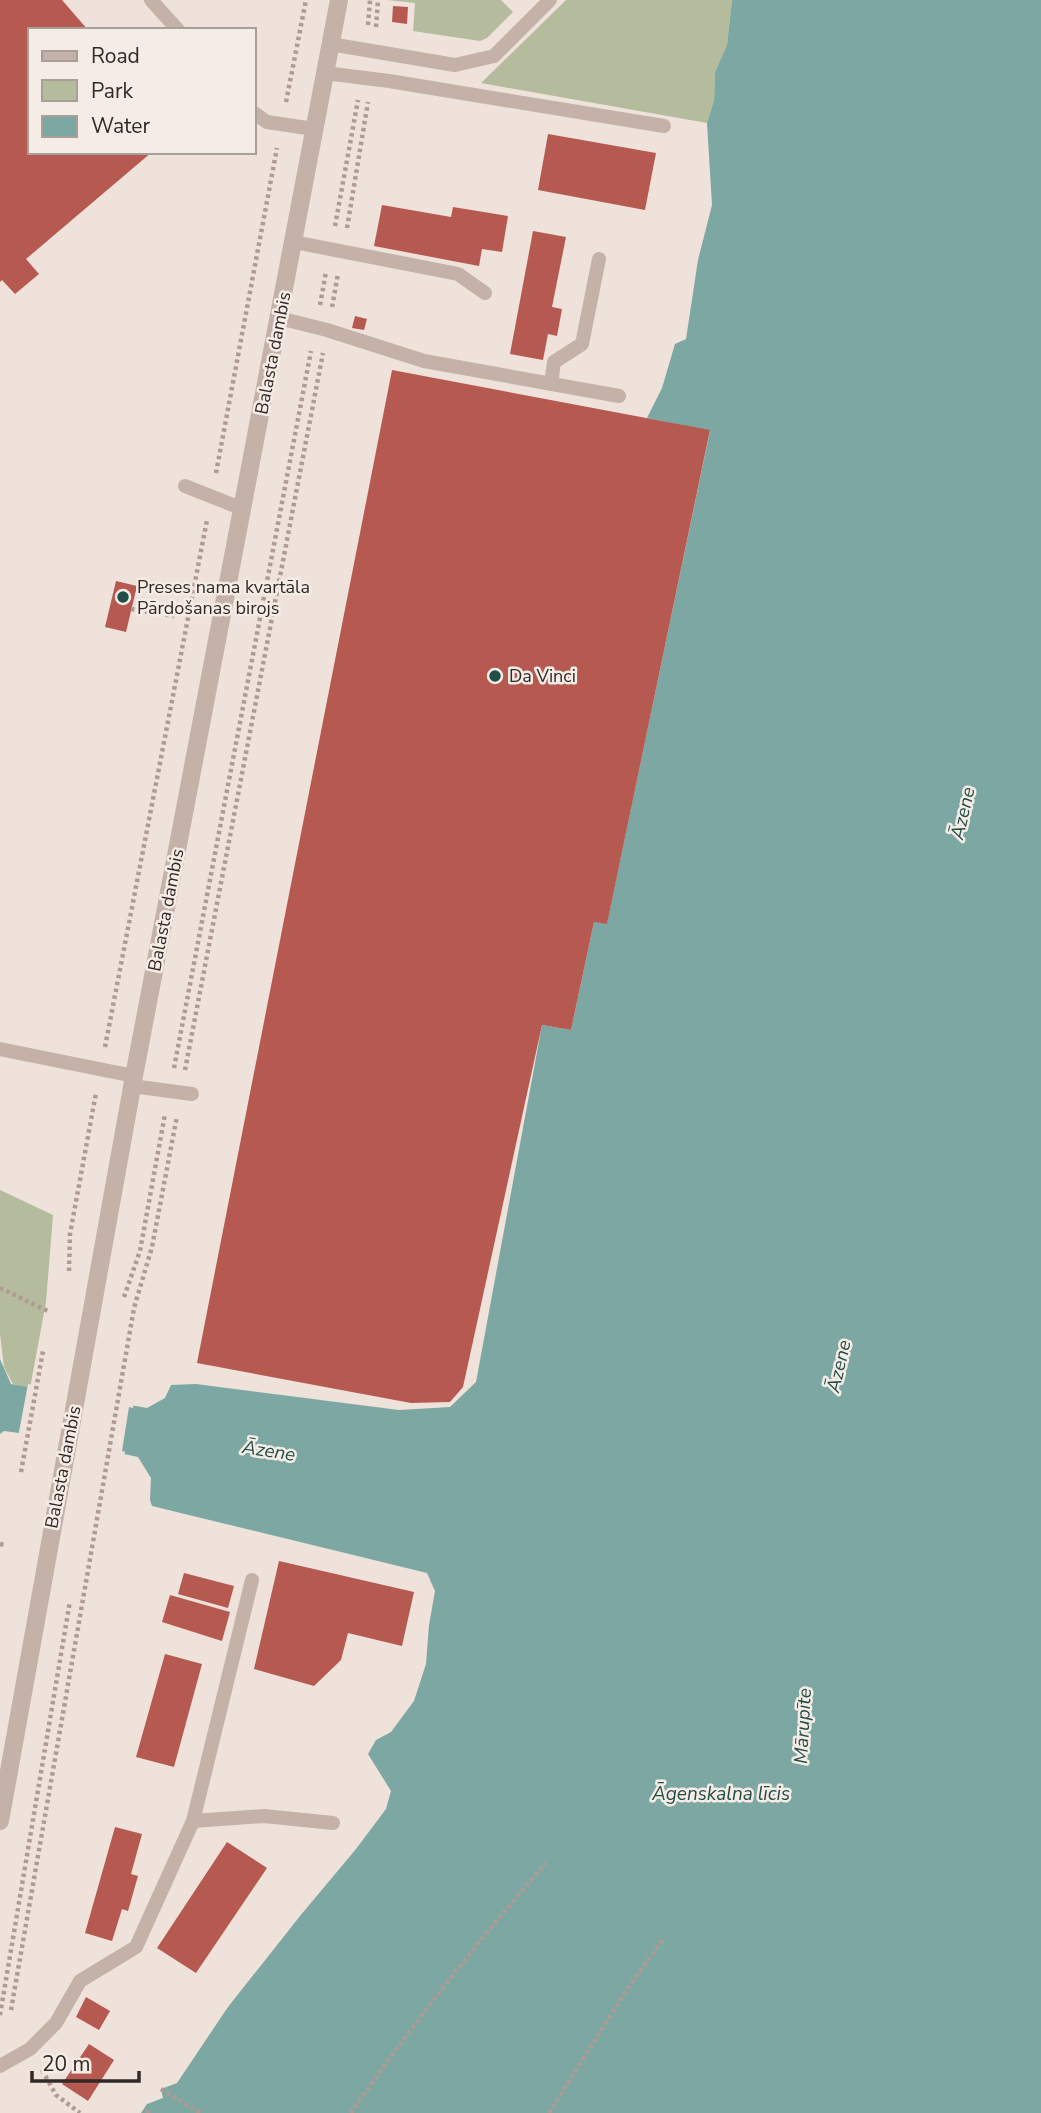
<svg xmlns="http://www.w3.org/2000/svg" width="1041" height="2113" font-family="'Nunito Sans',sans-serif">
<rect width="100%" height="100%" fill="#eee2db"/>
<g fill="#b5bb9d">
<path d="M388,0H501L513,12L487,38L480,41L413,31L415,3Z"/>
<path d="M566,0H732L727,45L715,72L714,100L707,123L481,83Z"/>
<path d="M0,1190L53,1215L46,1302L30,1388L13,1384L4,1367L0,1334Z"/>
</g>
<path fill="#7da7a2" d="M732,0H1041V2113H141L147,2104L163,2098L161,2089L177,2083L228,2007L300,1916L356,1849L386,1809L391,1791L368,1754L376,1740L391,1732L414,1701L426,1664L429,1625L435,1591L427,1573L152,1506L150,1500L151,1478L138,1457L124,1454L125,1452L20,1431L19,1433L4,1431L0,1434V1359L11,1384L147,1408L165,1398L171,1385L196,1384L399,1410L450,1407L476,1382L542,1025L571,1030L594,922L607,923L710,431L647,418L662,388L675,344L686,339L698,260L712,205L707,123L714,100L715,72L727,45Z"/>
<path fill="#eee2db" d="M28,1384L134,1402L133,1408L129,1407L122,1451L125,1452L123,1458L121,1455L22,1435L18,1437Z"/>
<g fill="#b65951">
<path d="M0,0H62L88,30H30V152H152L26,259L39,274L15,294L2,280L0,282Z"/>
<path d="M393,6L408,7L407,24L392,22Z"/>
<path d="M548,134L656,153L645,210L538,190Z"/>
<path d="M382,205L451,217L453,207L508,216L502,252L482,249L479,266L374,246Z"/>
<path d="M533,231L566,237L552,307L562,309L557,336L548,334L543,360L510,354Z"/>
<path d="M355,316L367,319L364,330L352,328Z"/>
<path d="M392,370L710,430L607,924L594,922L571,1030L542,1025L463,1387L450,1402L411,1403L197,1363Z"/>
<path d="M116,581L137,586L126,632L105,627Z"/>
<path d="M279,1561L414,1592L402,1646L348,1633L341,1660L314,1686L254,1669Z"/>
<path d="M184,1573L234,1586L228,1608L178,1594Z"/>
<path d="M170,1595L230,1612L222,1641L162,1622Z"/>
<path d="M165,1654L202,1664L174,1767L136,1757Z"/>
<path d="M115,1827L142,1834L131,1874L138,1876L128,1911L122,1909L112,1941L85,1933Z"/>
<path d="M227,1842L267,1868L196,1973L157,1948Z"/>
<path d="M86,1997L110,2011L99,2030L76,2017Z"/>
<path d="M89,2044L114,2060L88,2101L62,2084Z"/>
</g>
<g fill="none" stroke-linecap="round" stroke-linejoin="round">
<g stroke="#b09b93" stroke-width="4.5" stroke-dasharray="3.5 3.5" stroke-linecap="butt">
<path d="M368,25L370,0"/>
<path d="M376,27L378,0"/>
<path d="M286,102L306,0"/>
<path d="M335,226L358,100"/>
<path d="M347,228L368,102"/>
<path d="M320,305L326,272"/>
<path d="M332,307L338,274"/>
<path d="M216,473L277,148"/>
<path d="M131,609L174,616"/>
<path d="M105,1047L207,520"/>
<path d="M174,1068L311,351"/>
<path d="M185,1070L323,353"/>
<path d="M69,1271L70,1234L96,1093"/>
<path d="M0,1288L50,1312"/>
<path d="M124,1297L140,1251L165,1114"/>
<path d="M21,1472L43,1351"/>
<path d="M0,1544L5,1545"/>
<path d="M11,2010L134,1308L152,1247L177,1116"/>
<path d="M0,2015L70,1601"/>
<path d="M42,2070L56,2095L80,2113"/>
<path d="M161,2089L201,2113"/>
<path d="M147,2113L150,2108"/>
<path d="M351,2113C411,2026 476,1943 546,1863"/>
<path d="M549,2113L626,1991L663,1939"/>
</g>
<g stroke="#c4b1a8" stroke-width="14">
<path d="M151,0L178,30"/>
<path d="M330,44L455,65L494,56L550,0"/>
<path d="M325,73L389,81L664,126"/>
<path d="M254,113L267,122L314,129"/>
<path d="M294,242L458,274L485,293"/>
<path d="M279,318L327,330L424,361L619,396"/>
<path d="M551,384L554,362L582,344L599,259"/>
<path d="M185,486L243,509"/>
<path d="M0,1049L134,1076"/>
<path d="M132,1086L192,1094"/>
<path d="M193,1821L264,1816L333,1823"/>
<path d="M0,2066L30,2049L56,2023L80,1981L136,1947L193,1821L252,1580"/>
</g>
<path stroke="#c4b1a8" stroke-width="18" d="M0,1821L134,1076L339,0"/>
</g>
<g fill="#224e4a" stroke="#f6ece6" stroke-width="2.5">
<circle cx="123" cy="597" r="7"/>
<circle cx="495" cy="676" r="7"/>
</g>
<g text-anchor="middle" stroke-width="5" stroke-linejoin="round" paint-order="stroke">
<g font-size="18" fill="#322927" stroke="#f6ece6">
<text transform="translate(273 353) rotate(-79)" y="6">Balasta dambis</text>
<text transform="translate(166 910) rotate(-79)" y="6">Balasta dambis</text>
<text transform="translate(63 1467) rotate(-79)" y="6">Balasta dambis</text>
</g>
<g font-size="18" fill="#322927" stroke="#f6ece6" text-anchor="start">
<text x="137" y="593">Preses nama kvartāla<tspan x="137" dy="21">Pārdošanas birojs</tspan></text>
<text x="509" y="682">Da Vinci</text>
</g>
<g font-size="19" font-style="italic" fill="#224e4a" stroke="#f6ece6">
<text transform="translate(962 813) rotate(-77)" y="7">Āzene</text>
<text transform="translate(838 1366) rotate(-77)" y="7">Āzene</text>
<text transform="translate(269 1450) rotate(9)" y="7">Āzene</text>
<text transform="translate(802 1726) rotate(-87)" y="7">Mārupīte</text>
<text x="721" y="1800">Āgenskalna līcis</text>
</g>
</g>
<rect x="28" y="28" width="228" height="126" fill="#f6ece6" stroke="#a89e9a" stroke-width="2"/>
<rect x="42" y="51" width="35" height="10" fill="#c4b1a8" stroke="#a89e9a" stroke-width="2"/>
<text x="91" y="63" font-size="21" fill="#322927">Road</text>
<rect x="42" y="80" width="35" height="21" fill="#b5bb9d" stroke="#a89e9a" stroke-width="2"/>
<text x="91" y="98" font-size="21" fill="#322927">Park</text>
<rect x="42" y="116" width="35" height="21" fill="#7da7a2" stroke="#a89e9a" stroke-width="2"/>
<text x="91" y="133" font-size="21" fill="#322927">Water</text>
<path d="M32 2071v10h107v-10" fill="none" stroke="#322927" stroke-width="3.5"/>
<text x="42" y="2071" font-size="21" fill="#322927" stroke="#f6ece6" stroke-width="5" paint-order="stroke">20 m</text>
</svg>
